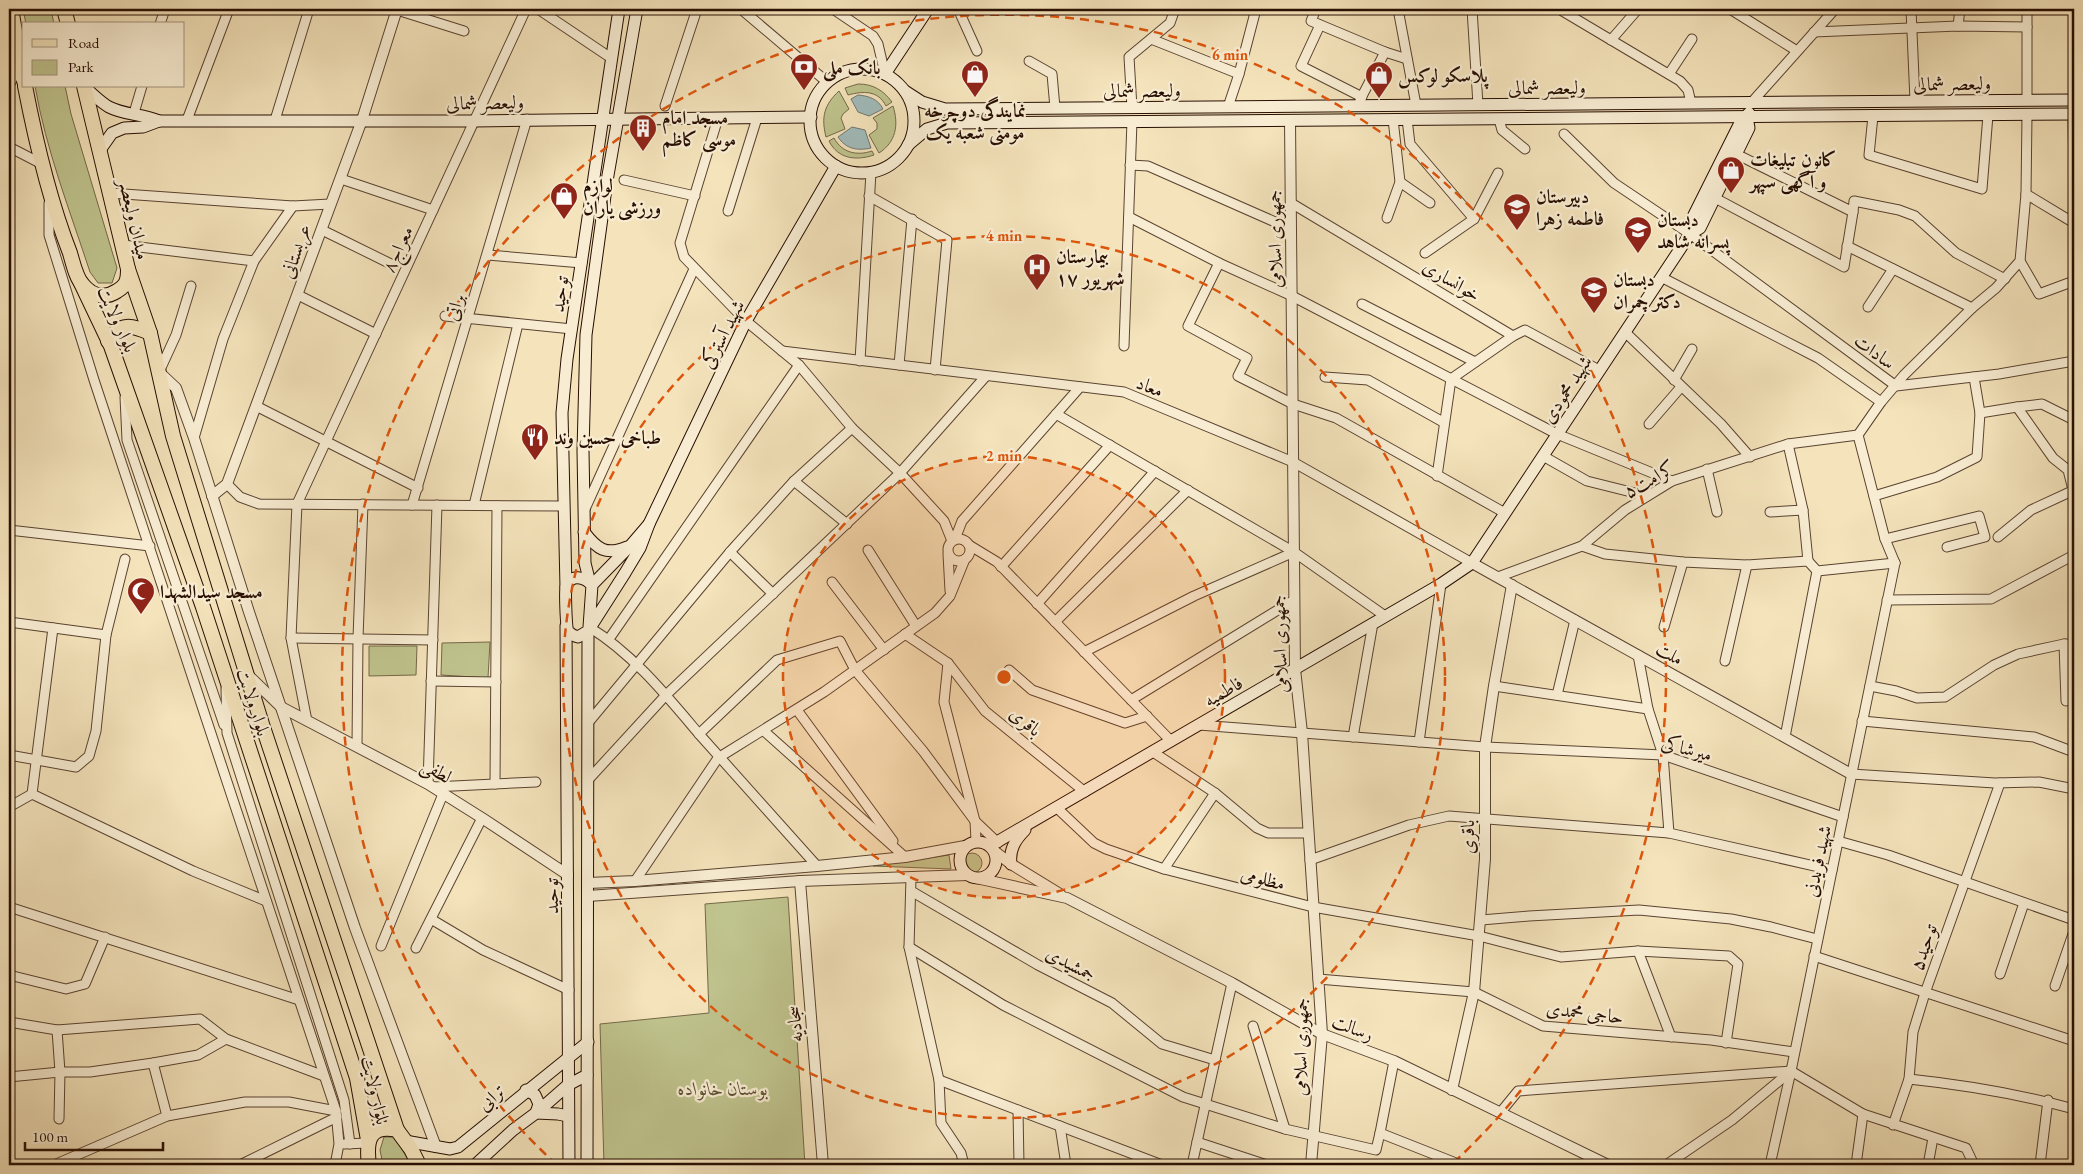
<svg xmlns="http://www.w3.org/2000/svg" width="2083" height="1174" font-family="'EB Garamond',Amiri,serif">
<rect width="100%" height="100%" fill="#f4e3bb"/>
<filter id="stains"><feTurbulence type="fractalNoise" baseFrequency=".004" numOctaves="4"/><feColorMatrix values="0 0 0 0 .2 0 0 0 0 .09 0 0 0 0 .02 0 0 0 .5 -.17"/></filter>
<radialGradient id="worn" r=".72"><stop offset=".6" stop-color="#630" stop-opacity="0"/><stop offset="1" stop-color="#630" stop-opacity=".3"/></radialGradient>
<g fill="#bfc38d" stroke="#736848">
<path d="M23,9H51L54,24H26Z"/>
<path d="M858,84C873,84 883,90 892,102L886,106C878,90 863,91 848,95L845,88Z"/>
<path d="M35,86H65L71,114L117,268L112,283H98L90,272C70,211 46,150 35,86Z"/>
<path d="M839,91L849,109L843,114L841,118L845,129L826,137C821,117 824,105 839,91Z"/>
<path d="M893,106C899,125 896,142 879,153L869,135L877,129V123L873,118Z"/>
<path d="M834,138C842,153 857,156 872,151L874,155C856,161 838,159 829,141Z"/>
<path d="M490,642L488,678L441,675L442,643Z"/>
<path d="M369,646H417L416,675L369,676Z"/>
<circle cx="972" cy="863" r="10"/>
<path d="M949,855L951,869L873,866Z"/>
<path d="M788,897L805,1165H604L600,1024L709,1013L705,904Z"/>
<path d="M384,1137H395L411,1165H383L380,1150Z"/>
</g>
<g fill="#a1bbbb" stroke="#707671">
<path d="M858,95C869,96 878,99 883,109L869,116L858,112L851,99Z"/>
<path d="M852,127L865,130L871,148C857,151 846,149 838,137Z"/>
</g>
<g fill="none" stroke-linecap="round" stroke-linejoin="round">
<g stroke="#5a4330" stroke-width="11">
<g id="minor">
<path d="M538,9L611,58"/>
<path d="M741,9L827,82"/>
<path d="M833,9L873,36L878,44L885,74"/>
<path d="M958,9L977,51"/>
<path d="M1316,9L1311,21L1385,52L1407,59"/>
<path d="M1398,9L1416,105"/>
<path d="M1472,9L1478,105"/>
<path d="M1559,9L1680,81L1688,90L1691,103"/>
<path d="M1730,9L1797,51"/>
<path d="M1911,9L1915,101"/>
<path d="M2027,9V100"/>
<path d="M397,10L464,31"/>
<path d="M160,24L165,9"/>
<path d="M1320,25L1301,66L1362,97"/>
<path d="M1958,26L1960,9"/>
<path d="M1814,32L1958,26L2027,27"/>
<path d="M1151,39L1239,74"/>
<path d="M1611,40L1638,9"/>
<path d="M1029,61L1052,74L1055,108"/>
<path d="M1669,74L1692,39"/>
<path d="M9,86L20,63"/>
<path d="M1360,100L1385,52"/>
<path d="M1752,102L1835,9"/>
<path d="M665,106L697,9"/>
<path d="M1228,107L1239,74L1256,9"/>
<path d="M1132,108L1129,57L1170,23L1175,9"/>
<path d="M134,113L142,86"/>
<path d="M2073,114L2074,175"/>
<path d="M1873,116L1869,155L1982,189L1988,115"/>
<path d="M718,118L680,243L684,257L746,321L799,365L852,428L900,473L944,521L952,541"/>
<path d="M1407,119L1410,144L1474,219"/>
<path d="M1499,119L1502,130L1525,149"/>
<path d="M187,120L229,9"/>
<path d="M275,120L309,9"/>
<path d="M1564,134L1614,183L1690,234L1896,386L1999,374L2074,361"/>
<path d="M9,147L42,164"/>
<path d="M1736,154L1853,212L1854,201L1899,210L1915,216L1956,253L2005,279"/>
<path d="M1130,165L1148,166L1291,229"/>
<path d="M341,179L433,210"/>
<path d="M624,180L695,196"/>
<path d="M1400,182L1430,203"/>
<path d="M110,193L293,206L330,204"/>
<path d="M2026,194L2074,223"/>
<path d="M869,196L947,240L935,370"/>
<path d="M1715,198L1844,267L1853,212"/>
<path d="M49,203V235L94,380L336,1111L339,1144L335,1165"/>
<path d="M1291,203L1513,336L1525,330L1599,370"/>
<path d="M728,211L757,118"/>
<path d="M1129,217L1219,263L1292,296L1557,434L1672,481"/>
<path d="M1387,218L1400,182L1393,119"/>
<path d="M322,230L391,264"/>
<path d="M123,245L254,261"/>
<path d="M1847,246L1972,308"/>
<path d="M1425,253L1474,219L1498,173"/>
<path d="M488,255L582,263"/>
<path d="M2020,261L2039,294L2074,281"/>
<path d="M1219,263L1188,326L1247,358L1238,376L1293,404L1336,418L1505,513"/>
<path d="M1661,277L1818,358L1881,402"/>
<path d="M298,295L376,334"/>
<path d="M1362,304L1475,362"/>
<path d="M1868,307L1893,269"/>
<path d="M445,316L572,329"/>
<path d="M1625,332L1721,424L1750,457"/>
<path d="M1124,346L1132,121"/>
<path d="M782,351L1124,392L1293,462L1472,563"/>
<path d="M860,361L871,172"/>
<path d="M899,365L912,219"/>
<path d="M159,372L176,335L191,286"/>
<path d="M1325,377L1368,380L1443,422"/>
<path d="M1674,380L1692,349"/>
<path d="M125,397L127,440L224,725"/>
<path d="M256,406L418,488"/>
<path d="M2017,407L2042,404L2074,420"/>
<path d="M1980,413L2017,407L2053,458L2068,470L2074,494"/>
<path d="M1056,414L1294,552L1385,616"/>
<path d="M1649,424L1681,387"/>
<path d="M194,438L223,339L254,261L293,206"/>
<path d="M1788,444L1803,510L1808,561"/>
<path d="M1543,456L1587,481L1647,496"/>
<path d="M1707,469L1717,512"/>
<path d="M1437,476L1451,379L1513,336"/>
<path d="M794,481L847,524"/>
<path d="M227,484L240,497L259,504L563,506"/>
<path d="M1874,496L1937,477L1977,457L1980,413L1974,377"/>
<path d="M412,505L527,119"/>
<path d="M474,505L518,324"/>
<path d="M585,509L694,269"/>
<path d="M1770,512L1803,510"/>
<path d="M9,530L150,546"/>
<path d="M1998,537L2031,510L2072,491"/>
<circle cx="959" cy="550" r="11"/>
<path d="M955,539L962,521L1080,387"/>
<path d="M1885,539L1979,516L1985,537L1947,547"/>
<path d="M969,545L997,562L1171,741"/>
<path d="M1582,546L1605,554L1683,562L1747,565L1808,561L1817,571L1895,563"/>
<path d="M868,550L916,626"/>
<path d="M730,552L773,594"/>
<path d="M948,554L950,591"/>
<path d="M1895,563L1885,539L1858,435L1881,402L1904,375L1972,308L1996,288L2020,261L2026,194L2027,115"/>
<path d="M1001,567L1110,445"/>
<path d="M1498,577L1582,546L1625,510L1672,481L1788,444L1858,435"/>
<path d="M832,582L884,650"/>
<path d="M1887,600L1991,599L2074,555"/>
<path d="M1037,604L1155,471"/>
<path d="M9,622L106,635"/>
<path d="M1055,622L1188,490"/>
<path d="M589,627C633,654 666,695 699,734"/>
<path d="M1664,627L1683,562"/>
<path d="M905,634L948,663L985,711L1085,792"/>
<path d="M291,638L433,640"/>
<path d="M609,639L799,365"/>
<path d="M2064,644L2066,701"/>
<path d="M1084,652L1194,596L1294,552"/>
<path d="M1638,655L1648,709L1663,755L1669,833"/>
<path d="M1725,661L1747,565"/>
<path d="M948,663L944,702L975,821L976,841"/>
<path d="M1009,670L1032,690L1125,723L1147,716"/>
<path d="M431,681L496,682"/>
<path d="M1494,686L1648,709"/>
<path d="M1870,686L1896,691L1917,698L1945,697L1994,665L2018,654L2064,644H2074"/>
<path d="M226,688L227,733L344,1100L350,1144"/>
<path d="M1557,695L1575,620"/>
<path d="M1131,700L1294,600"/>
<path d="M797,710L893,841"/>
<path d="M307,721L291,638L297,504L526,9"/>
<path d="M1862,721L2034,737L2074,752"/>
<path d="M588,723L730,552L794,481L852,428"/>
<path d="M1199,725L1485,747L1663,755L1843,817"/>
<path d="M764,731L905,857"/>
<path d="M1353,737L1373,623"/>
<path d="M1785,737L1817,571"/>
<path d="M1419,742L1441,584"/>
<path d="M357,746L358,638L363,504"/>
<path d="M1153,752L1215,793L1257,828L1268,833H1308"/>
<path d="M9,755L76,767L89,756L96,731L106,635L125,559"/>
<path d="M1851,774L1995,783L2039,782L2074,789"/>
<path d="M588,780L666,695L900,473L986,376"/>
<path d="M428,784L437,505"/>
<path d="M495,784L497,506"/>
<path d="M433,787L536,782"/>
<path d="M32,794L53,628"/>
<path d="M9,807L32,794L193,871L266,901"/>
<path d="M1057,808L1094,843L1106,849L1164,869L1313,907L1479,936L1561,957L1638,951L1729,956L1738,964L1726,1043"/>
<path d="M1838,841L1888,855L2074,920"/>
<path d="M1310,860L1409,825L1449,816L1669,833L1832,870"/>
<path d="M817,866L699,734L777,660L840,641L855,670L923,751L975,821L998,843"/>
<path d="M1164,869L1215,793"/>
<path d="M911,878L909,947L939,1080L941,1123L961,1153L964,1165"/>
<path d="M635,881L718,758L824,692L935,613L950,596L965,559"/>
<path d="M911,891L1038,965L1112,1003L1162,1044L1215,1060"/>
<path d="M9,907L299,1000"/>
<path d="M431,919L483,950L569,990"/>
<path d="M1481,920L1529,916L1639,910L1731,919L1771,927L1817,939"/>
<path d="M381,946L443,794"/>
<path d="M909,947L1003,1005L1183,1097L1285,1129L1376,1150L1380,1133"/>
<path d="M416,948L482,818"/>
<path d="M1638,951L1671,1037"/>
<path d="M1814,956L2074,1041"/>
<path d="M2000,974L2024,903"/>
<path d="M9,975L66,989L85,984L105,937"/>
<path d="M1318,979L1474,992L1543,1026L1711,1040L1794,1052"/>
<path d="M2055,986L2074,931"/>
<path d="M9,1022L57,1030L200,1019L226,1039L324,1076"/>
<path d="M1253,1026L1285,1129"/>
<path d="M57,1030L60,1072L59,1119"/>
<path d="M1394,1061L1380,1133L1461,1165"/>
<path d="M153,1063L167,1116"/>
<path d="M1791,1071L1863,1114L1966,1148L1974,1165"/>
<path d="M9,1077L60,1072H90L153,1063L198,1055L226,1039"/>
<path d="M1909,1079C1966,1085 2019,1094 2074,1109"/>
<path d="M939,1080L1162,1165"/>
<path d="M1018,1110L1019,1165"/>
<path d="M1500,1113L1518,1091L1791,1071"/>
<path d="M1893,1125L1909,1079L1913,1032L1925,993L2000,783"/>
<path d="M1060,1126L1066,1165"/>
<path d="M1197,1142L1267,1165"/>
<path d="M344,1144L368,1143"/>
<path d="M54,1165L167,1116L245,1102H289L336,1111"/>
<path d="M240,1165L337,1117"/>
<path d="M1192,1165L1232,983"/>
<path d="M1666,1165L1732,1120L1791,1071"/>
<path d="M1770,1165L1791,1071L1895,563"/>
<path d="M1856,1165L1863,1114"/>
<path d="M1928,1165L1933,1138"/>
<path d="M2040,1165L2048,1100"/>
</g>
</g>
<g stroke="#5a4330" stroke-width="12">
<g id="tertiary">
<path d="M1290,120L1295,669L1302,733L1322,1034L1311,1165"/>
<path d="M159,372L176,388L194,438L249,612L355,928L436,1147"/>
<path d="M212,496L227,484L362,120L397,9"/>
<path d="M1472,563L1851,774"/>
<path d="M248,675L281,707L428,784L482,818L568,875"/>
<path d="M993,850L1011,864L1060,894"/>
<path d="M976,878L1067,898L1232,983L1322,1034L1394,1061L1608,1165"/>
<path d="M800,881L823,1165"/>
<path d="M588,883L635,881L817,866L905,857L965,846"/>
<path d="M588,896L800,881L968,875"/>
<path d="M1452,1090L1474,992L1485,859V747L1494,686L1512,585"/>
</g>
</g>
<g stroke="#270e02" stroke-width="13">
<g id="secondary">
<circle cx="862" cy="121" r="52"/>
<path d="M885,74L928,9"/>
<path d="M84,87C92,93 100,102 109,107C124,115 143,114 159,121L143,127L124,128L112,133L100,150"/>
<path d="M905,91L922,102L945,109L2074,100"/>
<path d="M1747,117L1749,128L1700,228L1690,234V223L1739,125L1749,113"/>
<path d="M159,121H474L811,117"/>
<path d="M908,145L927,129L947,123L2074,114"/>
<path d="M649,524L746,321L836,166"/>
<path d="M584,532C597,549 606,556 627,547"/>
<path d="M590,583L585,563L583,451L586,335L607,181L637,9"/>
<path d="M566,587L562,413L567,359L619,9"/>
<path d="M566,626L569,1165"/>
<path d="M589,627L592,585C585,577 570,573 566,587C565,592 566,627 568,631C571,635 574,636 578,637L588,631L625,573L640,548L649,524L631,545L592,585"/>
<circle cx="978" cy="860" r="18"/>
<path d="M990,846L1441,584L1472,563L1690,234"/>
<path d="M1011,864C1009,850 1015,840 1025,830"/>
<path d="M526,1090L535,1095L539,1104L536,1113L558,1114L568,1116"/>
<path d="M405,1141L450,1149L458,1147L588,1042"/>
<path d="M475,1165L513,1130L536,1113L568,1085L587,1075"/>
<path d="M587,1165L588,631"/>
</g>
</g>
<g stroke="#270e02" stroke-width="16">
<g id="primary">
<path d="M11,9L24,81"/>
<path d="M64,9L68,24"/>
<path d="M25,86C36,143 49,199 70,253C73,263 76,278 83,285C92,296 105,299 117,291C127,285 128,280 128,269L84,86"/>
<path d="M128,269L150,333L173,436L262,724L397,1130"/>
<path d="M81,283L111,346L203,607L357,1078L368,1140"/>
<path d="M108,341C120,322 132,325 150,333"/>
<path d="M369,1165C366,1142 368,1124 397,1130L411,1149L419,1165"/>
</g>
</g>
<use href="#minor" stroke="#f8edd3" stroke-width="9"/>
<use href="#tertiary" stroke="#f8edd3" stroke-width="10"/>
<use href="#secondary" stroke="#f8edd3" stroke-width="11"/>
<use href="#primary" stroke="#f4e3bb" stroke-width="14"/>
</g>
<circle cx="1004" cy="677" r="221" fill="#de550c" fill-opacity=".12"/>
<g fill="none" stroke="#de550c" stroke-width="2.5" stroke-dasharray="9 6">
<circle cx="1004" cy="677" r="221"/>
<circle cx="1004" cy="677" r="441"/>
<path d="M557 1165A662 662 0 1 1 1451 1165"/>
</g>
<defs>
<g id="bank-pin" transform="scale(1.4375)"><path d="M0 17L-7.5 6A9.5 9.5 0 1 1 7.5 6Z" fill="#8f2418" stroke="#f8edd3"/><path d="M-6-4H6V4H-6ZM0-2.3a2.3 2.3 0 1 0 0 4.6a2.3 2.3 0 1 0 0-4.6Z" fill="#fff"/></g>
<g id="shop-pin" transform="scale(1.4375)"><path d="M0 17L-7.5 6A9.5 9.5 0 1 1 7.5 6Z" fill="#8f2418" stroke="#f8edd3"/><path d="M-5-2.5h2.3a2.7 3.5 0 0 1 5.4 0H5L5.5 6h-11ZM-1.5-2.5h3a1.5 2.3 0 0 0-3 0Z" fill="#fff"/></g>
<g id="building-pin" transform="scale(1.4375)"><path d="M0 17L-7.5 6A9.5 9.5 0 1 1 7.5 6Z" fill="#8f2418" stroke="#f8edd3"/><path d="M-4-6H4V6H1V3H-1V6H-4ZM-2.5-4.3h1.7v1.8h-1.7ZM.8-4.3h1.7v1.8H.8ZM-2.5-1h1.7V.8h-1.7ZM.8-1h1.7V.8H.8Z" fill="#fff"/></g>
<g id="university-pin" transform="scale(1.4375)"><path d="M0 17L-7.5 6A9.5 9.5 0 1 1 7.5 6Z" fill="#8f2418" stroke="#f8edd3"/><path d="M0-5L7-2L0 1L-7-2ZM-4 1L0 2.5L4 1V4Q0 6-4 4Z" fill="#fff"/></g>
<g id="hospital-pin" transform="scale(1.4375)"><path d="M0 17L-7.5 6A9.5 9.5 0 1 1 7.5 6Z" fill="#8f2418" stroke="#f8edd3"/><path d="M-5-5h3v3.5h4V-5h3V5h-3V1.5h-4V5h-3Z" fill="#fff"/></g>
<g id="restaurant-pin" transform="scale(1.4375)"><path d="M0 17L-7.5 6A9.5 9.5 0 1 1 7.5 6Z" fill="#8f2418" stroke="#f8edd3"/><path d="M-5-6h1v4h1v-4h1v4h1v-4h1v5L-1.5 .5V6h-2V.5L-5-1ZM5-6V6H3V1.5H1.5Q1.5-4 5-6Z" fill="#fff"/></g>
<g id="mosque-pin" transform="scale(1.4375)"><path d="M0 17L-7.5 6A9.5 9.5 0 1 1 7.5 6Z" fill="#8f2418" stroke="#f8edd3"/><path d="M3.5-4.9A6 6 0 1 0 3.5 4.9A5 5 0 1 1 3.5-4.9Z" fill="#fff"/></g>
</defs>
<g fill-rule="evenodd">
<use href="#bank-pin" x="804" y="67"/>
<use href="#shop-pin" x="975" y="74"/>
<use href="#shop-pin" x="1379" y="75"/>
<use href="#building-pin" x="643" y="128"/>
<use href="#shop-pin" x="1731" y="170"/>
<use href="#shop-pin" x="564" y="196"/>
<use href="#university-pin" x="1517" y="207"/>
<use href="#university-pin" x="1638" y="230"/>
<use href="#hospital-pin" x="1037" y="267"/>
<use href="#university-pin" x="1594" y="290"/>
<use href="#restaurant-pin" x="535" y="437"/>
<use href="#mosque-pin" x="141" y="591"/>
</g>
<g text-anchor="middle" stroke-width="4.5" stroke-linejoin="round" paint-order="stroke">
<g font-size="19" font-weight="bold" fill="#270e02" stroke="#f8edd3" text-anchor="start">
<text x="823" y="74">بانک ملی</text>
<text x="1398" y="82">پلاسکو لوکس</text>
<text x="975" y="117" text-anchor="middle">نمایندگی دوچرخه<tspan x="975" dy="22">مومنی شعبه یک</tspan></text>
<text x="662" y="124">مسجد امام<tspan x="662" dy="22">موسی کاظم</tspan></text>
<text x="1750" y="166">کانون تبلیغات<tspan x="1750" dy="22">و آگهی سپهر</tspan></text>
<text x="583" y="192">لوازم<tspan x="583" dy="22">ورزشی یاران</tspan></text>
<text x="1536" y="203">دبیرستان<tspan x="1536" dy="22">فاطمه زهرا</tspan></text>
<text x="1657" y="226">دبستان<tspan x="1657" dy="22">پسرانه شاهد</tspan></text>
<text x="1056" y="263">بیمارستان<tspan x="1056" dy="22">۱۷ شهریور</tspan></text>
<text x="1613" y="286">دبستان<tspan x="1613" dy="22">دکتر چمران</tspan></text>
<text x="554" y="444">طباخی حسین وند</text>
<text x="160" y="598">مسجد سیدالشهدا</text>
</g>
<g font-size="19" fill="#270e02" stroke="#f8edd3">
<text transform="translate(1952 83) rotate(-1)" y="7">ولیعصر شمالی</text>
<text x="1547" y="94">ولیعصر شمالی</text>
<text x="1142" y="97">ولیعصر شمالی</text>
<text transform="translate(485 102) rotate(-1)" y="7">ولیعصر شمالی</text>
<text transform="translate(135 219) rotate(77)" y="7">میدان ولیعصر</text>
<text transform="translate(1274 239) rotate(-91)" y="7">جمهوری اسلامی</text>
<text transform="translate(397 249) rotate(-65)" y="7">معراج۸</text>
<text transform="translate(295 251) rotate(-70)" y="7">عربستانی</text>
<text transform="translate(1452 280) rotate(31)" y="7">خوانساری</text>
<text transform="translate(559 294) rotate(-82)" y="7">توحید</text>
<text transform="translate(454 307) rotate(-72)" y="7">براتی</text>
<text transform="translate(118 319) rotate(66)" y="7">بلوار ولایت</text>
<text transform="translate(722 334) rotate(-63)" y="7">شهید آسترکی</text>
<text transform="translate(1875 351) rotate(36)" y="7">سادات</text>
<text transform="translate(1150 386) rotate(22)" y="7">معاد</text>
<text transform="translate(1566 389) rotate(-57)" y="7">شهید محمودی</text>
<text transform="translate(1649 479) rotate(-29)" y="7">کرامت۵</text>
<text transform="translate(1279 644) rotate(-92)" y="7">جمهوری اسلامی</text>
<text transform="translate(1670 653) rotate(29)" y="7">ملت</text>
<text transform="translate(1223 691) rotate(-30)" y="7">فاطمیه</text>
<text transform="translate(254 702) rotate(72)" y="7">بلوار ولایت</text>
<text transform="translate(1026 721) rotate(39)" y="7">باقری</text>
<text transform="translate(1687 748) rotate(15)" y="7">میرشاکی</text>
<text transform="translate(437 770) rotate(30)" y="7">لطفی</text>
<text transform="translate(1467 837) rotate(-90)" y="7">باقری</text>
<text transform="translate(1817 861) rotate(-78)" y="7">شهید فریدنی</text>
<text transform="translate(1263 878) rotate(14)" y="7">مظلومی</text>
<text transform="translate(551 896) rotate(-90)" y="7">توحید</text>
<text transform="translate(1923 947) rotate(-71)" y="7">توحید۵</text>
<text transform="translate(1071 963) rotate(27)" y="7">جمشیدی</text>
<text transform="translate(1585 1012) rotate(7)" y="7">حاجی محمدی</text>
<text transform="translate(794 1024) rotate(-95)" y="7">سجادیه</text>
<text transform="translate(1353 1027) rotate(21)" y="7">رسالت</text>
<text transform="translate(1300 1047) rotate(-89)" y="7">جمهوری اسلامی</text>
<text transform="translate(376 1090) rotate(77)" y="7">بلوار ولایت</text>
<text transform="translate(491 1097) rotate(-40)" y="7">ترابی</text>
</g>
<g font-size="19" font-style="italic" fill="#5c4d33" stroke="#f8edd3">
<text x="723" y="1095">بوستان خانواده</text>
</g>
</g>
<circle cx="1004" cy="677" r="8" fill="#de550c" stroke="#f8edd3" stroke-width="2.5"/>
<g font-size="15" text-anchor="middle" font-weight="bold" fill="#de550c" stroke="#f8edd3" stroke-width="4.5" stroke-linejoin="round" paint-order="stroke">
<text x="1230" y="60">6 min</text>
<text x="1004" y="241">4 min</text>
<text x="1004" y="461">2 min</text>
</g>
<rect width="2083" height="1174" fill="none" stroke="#f4e3bb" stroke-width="30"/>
<rect x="10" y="10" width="2063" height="1154" fill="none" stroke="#270e02" stroke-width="2.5"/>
<rect x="15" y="15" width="2053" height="1144" fill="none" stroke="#270e02"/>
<rect x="22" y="22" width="162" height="65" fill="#f8edd3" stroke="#a4947f"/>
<rect x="32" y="39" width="25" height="8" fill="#f4e3bb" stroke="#a4947f"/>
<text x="68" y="48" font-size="15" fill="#270e02">Road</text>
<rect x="32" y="60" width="25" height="15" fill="#bfc38d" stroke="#a4947f"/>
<text x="68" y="72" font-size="15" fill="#270e02">Park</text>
<path d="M25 1142v8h138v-8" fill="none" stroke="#270e02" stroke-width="2.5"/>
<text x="32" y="1142" font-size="15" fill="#270e02" stroke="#f8edd3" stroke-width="4" paint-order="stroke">100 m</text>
<rect width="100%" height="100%" filter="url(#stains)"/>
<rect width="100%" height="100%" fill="url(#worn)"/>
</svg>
